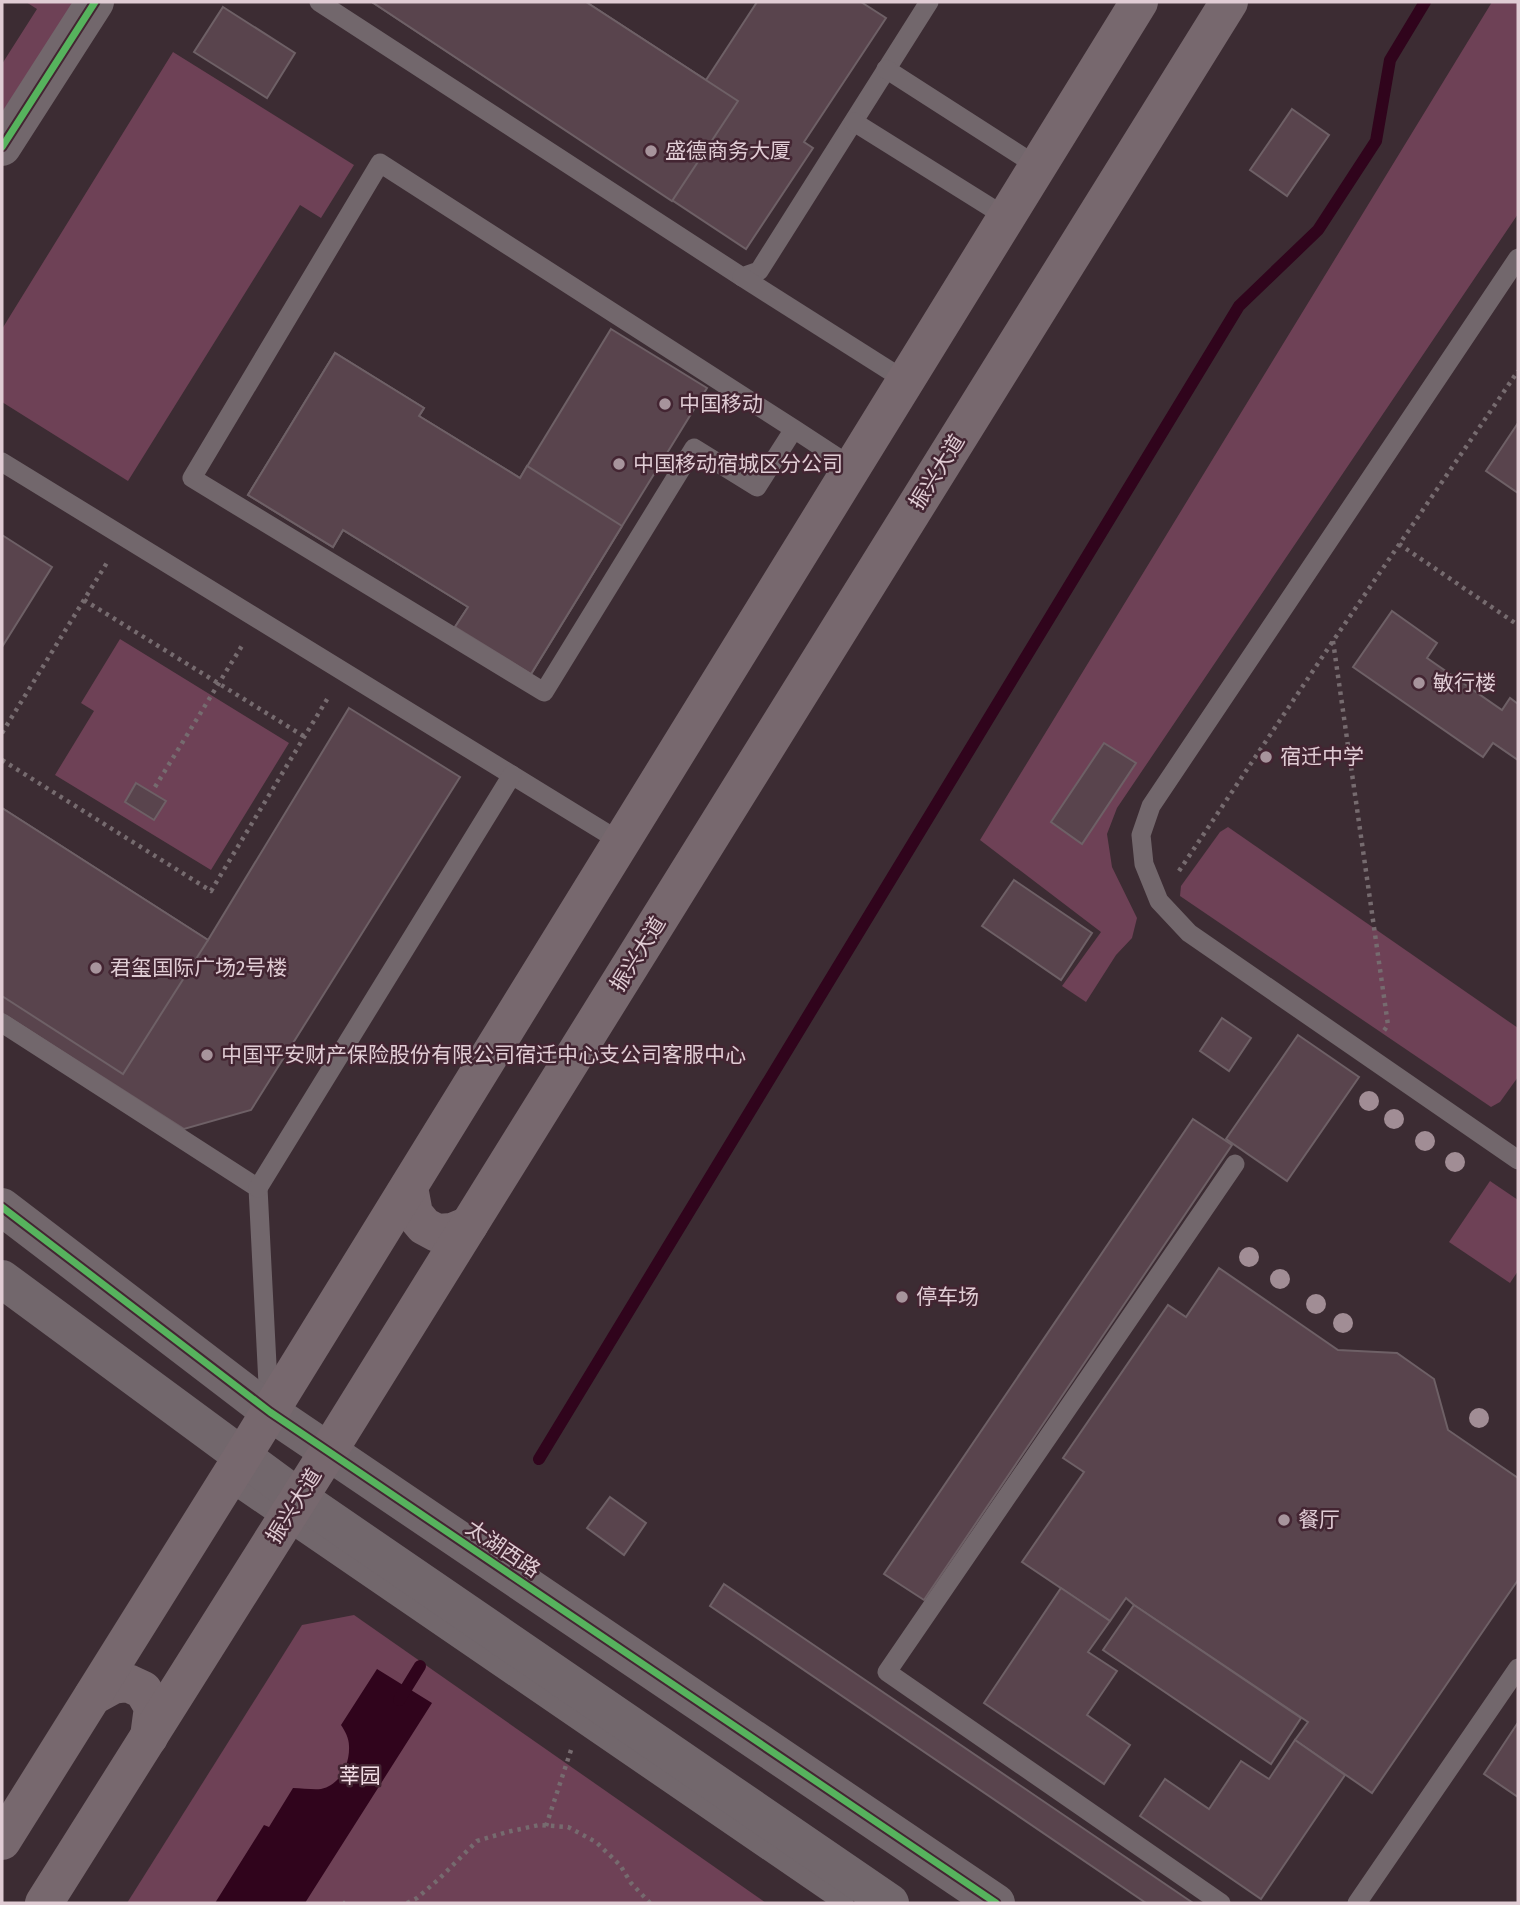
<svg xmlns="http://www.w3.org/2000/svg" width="1520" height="1905" font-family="'Fira Sans Condensed','Noto Sans SC',sans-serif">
<rect width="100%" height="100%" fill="#3c2c33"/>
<g fill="#6e4156">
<path d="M26,2H74L2,113V64L37,9Z"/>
<path d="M1492,2H1518V214L1117,808L1107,834L1112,867L1137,918L1132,938L1116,955L1086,1002L1062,986L1101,932L980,840Z"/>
<path d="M173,52L354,165L321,218L300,205L128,481L2,402V329Z"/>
<path d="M120,639L289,743L211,870L55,775L94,711L81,703Z"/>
<path d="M1228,827L1518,1028V1077L1500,1102L1491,1107L1180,896L1181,886L1220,832Z"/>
<path d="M1490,1181L1518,1200V1271L1510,1283L1449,1242Z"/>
<path d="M354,1615L766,1903H127L302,1625Z"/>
</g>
<path fill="#30041c" d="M377,1669L432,1703L305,1903H215L264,1825L269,1827L293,1788C302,1788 313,1790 321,1789C340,1785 350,1764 349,1746C349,1738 345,1731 341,1725Z"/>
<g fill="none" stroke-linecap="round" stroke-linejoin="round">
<g stroke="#30041c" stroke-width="12">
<path d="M539,1459L1239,306L1318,230L1376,141L1390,60L1425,2"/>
<path d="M399,1700L420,1666"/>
</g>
</g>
<g fill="#59444d" stroke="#6e6066" stroke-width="2">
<path d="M372,2H586L706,80L757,2H861L886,18L804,142L813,148L746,249Z"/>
<path d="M372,2H586L738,101L672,201Z"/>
<path d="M223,7L295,53L267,98L194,52Z"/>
<path d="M1292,109L1329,135L1287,196L1250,170Z"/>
<path d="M611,329L707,388L531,674L455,627L468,607L343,530L333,547L248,495L335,353L424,408L419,416L520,478Z"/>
<path d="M335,353L424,408L419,416L520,478L527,466L622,526L531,674L455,627L468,607L343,530L333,547L248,495Z"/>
<path d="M1518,423V493L1486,471Z"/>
<path d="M2,535L52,567L2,647Z"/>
<path d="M1392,611L1437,643L1427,658L1502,710L1510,698L1518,704V760L1493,743L1483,757L1353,667Z"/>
<path d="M349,708L460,777L251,1110L184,1129L2,1013V808L208,940Z"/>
<path d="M1104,743L1136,763L1082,844L1051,822Z"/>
<path d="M136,783L166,801L154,820L125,802Z"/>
<path d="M2,808L208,940L123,1074L2,996Z"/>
<path d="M1014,880L1092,933L1061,980L982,926Z"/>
<path d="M1222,1018L1251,1038L1229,1071L1200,1051Z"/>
<path d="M1298,1035L1359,1077L1287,1181L1226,1139Z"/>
<path d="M1193,1119L1232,1145L924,1600L884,1574Z"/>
<path d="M1219,1268L1338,1350L1397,1353L1434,1379L1448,1430L1518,1478V1580L1372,1793L1295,1740L1308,1722L1134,1605L1126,1598L1110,1621L1022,1562L1084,1472L1063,1458L1168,1305L1186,1317Z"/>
<path d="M610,1497L646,1523L624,1555L587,1528Z"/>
<path d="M724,1584L1193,1903H1146L710,1606Z"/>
<path d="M1061,1588L1110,1621L1088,1652L1117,1671L1087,1715L1130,1745L1104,1784L984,1703Z"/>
<path d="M1134,1605L1301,1718L1271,1764L1103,1650Z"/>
<path d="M1517,1724L1518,1725V1797L1484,1774Z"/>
<path d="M1295,1740L1345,1775L1261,1899L1140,1816L1165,1779L1209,1809L1241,1761L1269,1779Z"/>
</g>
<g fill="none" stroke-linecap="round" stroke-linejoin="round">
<g stroke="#766b6f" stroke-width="4.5" stroke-dasharray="3.5 5" stroke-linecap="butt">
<path d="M1399,544L1518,625"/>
<path d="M84,600L305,737"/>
<path d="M1333,641L1388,1025L1383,1032"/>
<path d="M2,733L108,561"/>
<path d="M2,760L211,891L329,696"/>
<path d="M155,787L243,644"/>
<path d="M1179,871L1333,641L1518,371"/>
<path d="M546,1826L571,1750"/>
<path d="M343,1903H345"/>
<path d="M407,1903L417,1898L439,1879L477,1841L507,1832L539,1825L568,1827L596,1842L620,1865L631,1883L650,1903"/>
</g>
<g stroke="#72676c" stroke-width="19">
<path d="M319,2L742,277L759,271L929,2"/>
<path d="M886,69L1037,166"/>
<path d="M854,122L1006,217"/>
<path d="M1518,258L1151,806L1141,835L1144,864L1159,901L1189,933L1518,1160"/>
<path d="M742,277L906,381"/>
<path d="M794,429L757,487L694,448L544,692L192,478L380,163L794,429L852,467"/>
<path d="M2,462L621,842"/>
<path d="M2,1023L258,1188L269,1404"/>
<path d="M258,1188L512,775"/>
<path d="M228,1481L844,1903"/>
<path d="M1221,1903L887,1672L1235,1164"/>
<path d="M1357,1903L1518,1668"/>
</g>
<path stroke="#72676c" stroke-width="38" d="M2,147L95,2"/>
<g stroke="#72676c" stroke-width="38">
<path d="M2,1207L270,1412L996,1903"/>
<path d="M2,1279L299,1498L890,1903"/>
</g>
<g stroke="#77686e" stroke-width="38">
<path d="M409,1187L414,1214L424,1226L437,1233L452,1232L469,1225"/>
<path d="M93,1696L113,1685L128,1683L143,1690L153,1707L149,1737"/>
<path d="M2,1841L242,1457L1139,2"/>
<path d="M44,1903L328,1452L1229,2"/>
</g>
<g stroke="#432532" stroke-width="11">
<g id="cycleway">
<path d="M2,147L95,2"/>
<path d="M2,1207L270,1412L996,1903"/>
</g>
</g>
<use href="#cycleway" stroke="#56b35d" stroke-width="7"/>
</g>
<g fill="#a18d95">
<circle cx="1369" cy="1101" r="10"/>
<circle cx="1394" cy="1119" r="10"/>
<circle cx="1425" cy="1141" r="10"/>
<circle cx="1455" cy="1162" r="10"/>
<circle cx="1249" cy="1257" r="10"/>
<circle cx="1280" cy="1279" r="10"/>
<circle cx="1316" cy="1304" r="10"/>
<circle cx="1343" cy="1323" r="10"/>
<circle cx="1479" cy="1418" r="10"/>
</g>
<g fill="#a7949c" stroke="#432532" stroke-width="2.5">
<circle cx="651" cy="151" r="7"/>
<circle cx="665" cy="404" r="7"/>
<circle cx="619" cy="464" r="7"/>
<circle cx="1419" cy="683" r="7"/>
<circle cx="1266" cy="757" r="7"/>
<circle cx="96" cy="968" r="7"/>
<circle cx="207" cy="1055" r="7"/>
<circle cx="902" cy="1297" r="7"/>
<circle cx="1284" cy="1520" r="7"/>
</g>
<g text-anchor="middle" stroke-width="5" stroke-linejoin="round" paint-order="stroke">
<g font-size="21" fill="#e0ccd4" stroke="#432532" text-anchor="start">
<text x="665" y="158">盛德商务大厦</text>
<text x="679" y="411">中国移动</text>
<text x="633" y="471">中国移动宿城区分公司</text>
<text x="1433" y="690">敏行楼</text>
<text x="1280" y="764">宿迁中学</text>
<text x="110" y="975">君玺国际广场2号楼</text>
<text x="221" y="1062">中国平安财产保险股份有限公司宿迁中心支公司客服中心</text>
<text x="916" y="1304">停车场</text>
<text x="1298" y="1527">餐厅</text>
</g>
<g font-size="21" fill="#e0ccd4" stroke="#432532">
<text transform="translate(937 472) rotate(-58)" y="7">振兴大道</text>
<text transform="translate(638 954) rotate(-58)" y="7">振兴大道</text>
<text transform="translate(294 1506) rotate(-58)" y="7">振兴大道</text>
<text transform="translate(503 1549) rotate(34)" y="7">太湖西路</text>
</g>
<g font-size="21" fill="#f3dde6" stroke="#432532">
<text x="360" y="1783">莘园</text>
</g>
</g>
<rect width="1520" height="1905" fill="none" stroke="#e0ccd4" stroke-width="7"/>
</svg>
